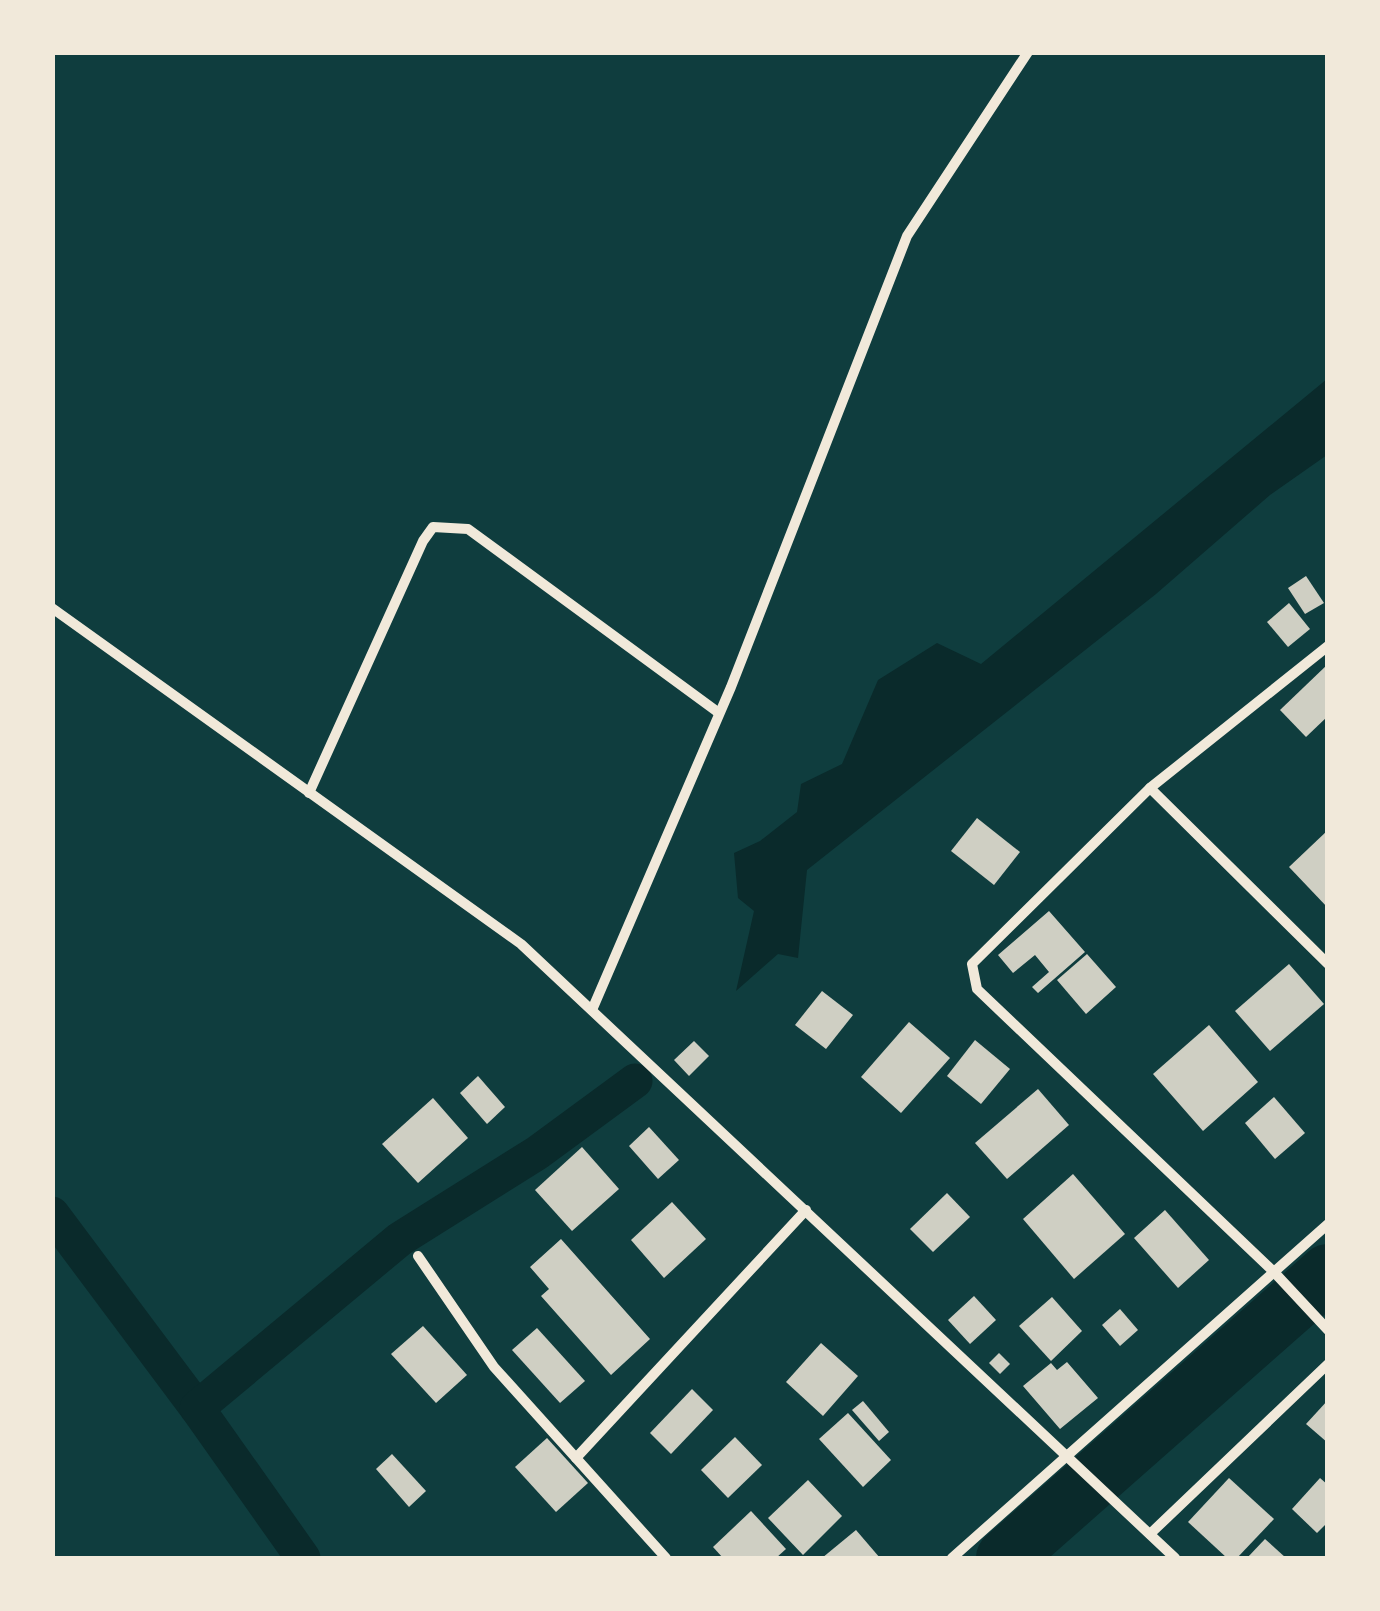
<svg xmlns="http://www.w3.org/2000/svg" width="1380" height="1611" font-family="Raleway,sans-serif">
<rect width="100%" height="100%" fill="#0f3d3e"/>
<path fill="#0a2a2b" d="M1327,379V455L1270,495L1156,594L807,870L798,958L778,954L736,991L754,911L738,898L734,853L760,841L797,812L801,784L842,764L878,680L937,643L981,664Z"/>
<g fill="none" stroke-linecap="round" stroke-linejoin="round">
<g stroke="#0a2a2b" stroke-width="35">
<path d="M52,1214L197,1408"/>
<path d="M303,1558L197,1408L400,1239L537,1153L635,1081"/>
</g>
<path stroke="#0a2a2b" stroke-width="58" d="M1005,1558L1328,1273"/>
</g>
<g fill="#cfcfc3">
<path d="M1306,576L1324,603L1305,614L1288,588Z"/>
<path d="M1289,603L1310,629L1288,647L1267,622Z"/>
<path d="M1328,664V716L1306,737L1280,710Z"/>
<path d="M977,818L1020,852L994,885L951,851Z"/>
<path d="M1328,830V908L1289,867Z"/>
<path d="M1049,911L1085,952L1038,993L1032,987L1049,972L1035,955L1013,973L998,955Z"/>
<path d="M1087,954L1116,987L1086,1014L1057,980Z"/>
<path d="M1289,964L1324,1004L1270,1051L1235,1011Z"/>
<path d="M822,991L853,1015L826,1049L795,1025Z"/>
<path d="M909,1022L950,1058L901,1113L861,1077Z"/>
<path d="M1209,1025L1258,1082L1203,1131L1153,1074Z"/>
<path d="M975,1040L1010,1069L981,1104L947,1076Z"/>
<path d="M694,1041L709,1056L689,1076L674,1060Z"/>
<path d="M478,1076L505,1107L487,1124L460,1093Z"/>
<path d="M1038,1089L1069,1125L1007,1179L975,1143Z"/>
<path d="M1274,1097L1305,1133L1275,1159L1245,1123Z"/>
<path d="M433,1098L468,1138L418,1183L382,1144Z"/>
<path d="M649,1127L679,1160L658,1179L629,1146Z"/>
<path d="M582,1147L619,1189L572,1231L535,1190Z"/>
<path d="M1073,1174L1125,1234L1074,1279L1023,1219Z"/>
<path d="M947,1193L970,1217L933,1252L910,1229Z"/>
<path d="M672,1202L706,1239L664,1278L631,1240Z"/>
<path d="M1165,1210L1209,1260L1178,1288L1134,1238Z"/>
<path d="M561,1239L650,1339L611,1375L541,1296L549,1289L530,1267Z"/>
<path d="M974,1296L996,1320L970,1344L948,1320Z"/>
<path d="M1052,1297L1082,1331L1051,1361L1019,1326Z"/>
<path d="M1120,1309L1138,1330L1120,1346L1102,1325Z"/>
<path d="M423,1326L467,1375L436,1403L391,1354Z"/>
<path d="M537,1328L585,1381L560,1403L512,1350Z"/>
<path d="M821,1343L858,1376L823,1416L786,1382Z"/>
<path d="M999,1353L1010,1364L1000,1374L989,1363Z"/>
<path d="M1067,1362L1098,1398L1060,1429L1023,1386L1051,1363L1057,1370Z"/>
<path d="M692,1389L713,1410L671,1454L650,1433Z"/>
<path d="M1328,1400V1443L1306,1424Z"/>
<path d="M863,1401L889,1432L879,1441L852,1410Z"/>
<path d="M848,1413L891,1460L863,1487L819,1439Z"/>
<path d="M735,1437L762,1465L728,1498L701,1470Z"/>
<path d="M547,1438L588,1483L556,1512L515,1467Z"/>
<path d="M392,1454L426,1491L409,1507L376,1469Z"/>
<path d="M1229,1478L1274,1519L1237,1558H1227L1188,1522Z"/>
<path d="M1320,1478L1328,1485V1522L1317,1533L1292,1509Z"/>
<path d="M808,1480L842,1516L803,1555L768,1518Z"/>
<path d="M751,1511L786,1549L776,1558H723L713,1547Z"/>
<path d="M856,1530L880,1558H822Z"/>
<path d="M1265,1539L1286,1558H1247Z"/>
</g>
<g fill="none" stroke-linecap="round" stroke-linejoin="round">
<g stroke="#f1e9da" stroke-width="10">
<path d="M52,608L521,944L1175,1558"/>
<path d="M1150,788L1328,646"/>
<path d="M309,793L423,541L433,527L468,529L719,713"/>
<path d="M1328,964L1150,788L972,964L977,989L1274,1272L1328,1330"/>
<path d="M592,1010L731,687L907,236L1028,52"/>
<path d="M418,1256L494,1367L666,1558"/>
<path d="M576,1458L806,1210"/>
<path d="M1150,1534L1328,1364"/>
<path d="M952,1558L1328,1224"/>
</g>
</g>
<rect width="1380" height="1611" fill="none" stroke="#f1e9da" stroke-width="110"/>
</svg>
